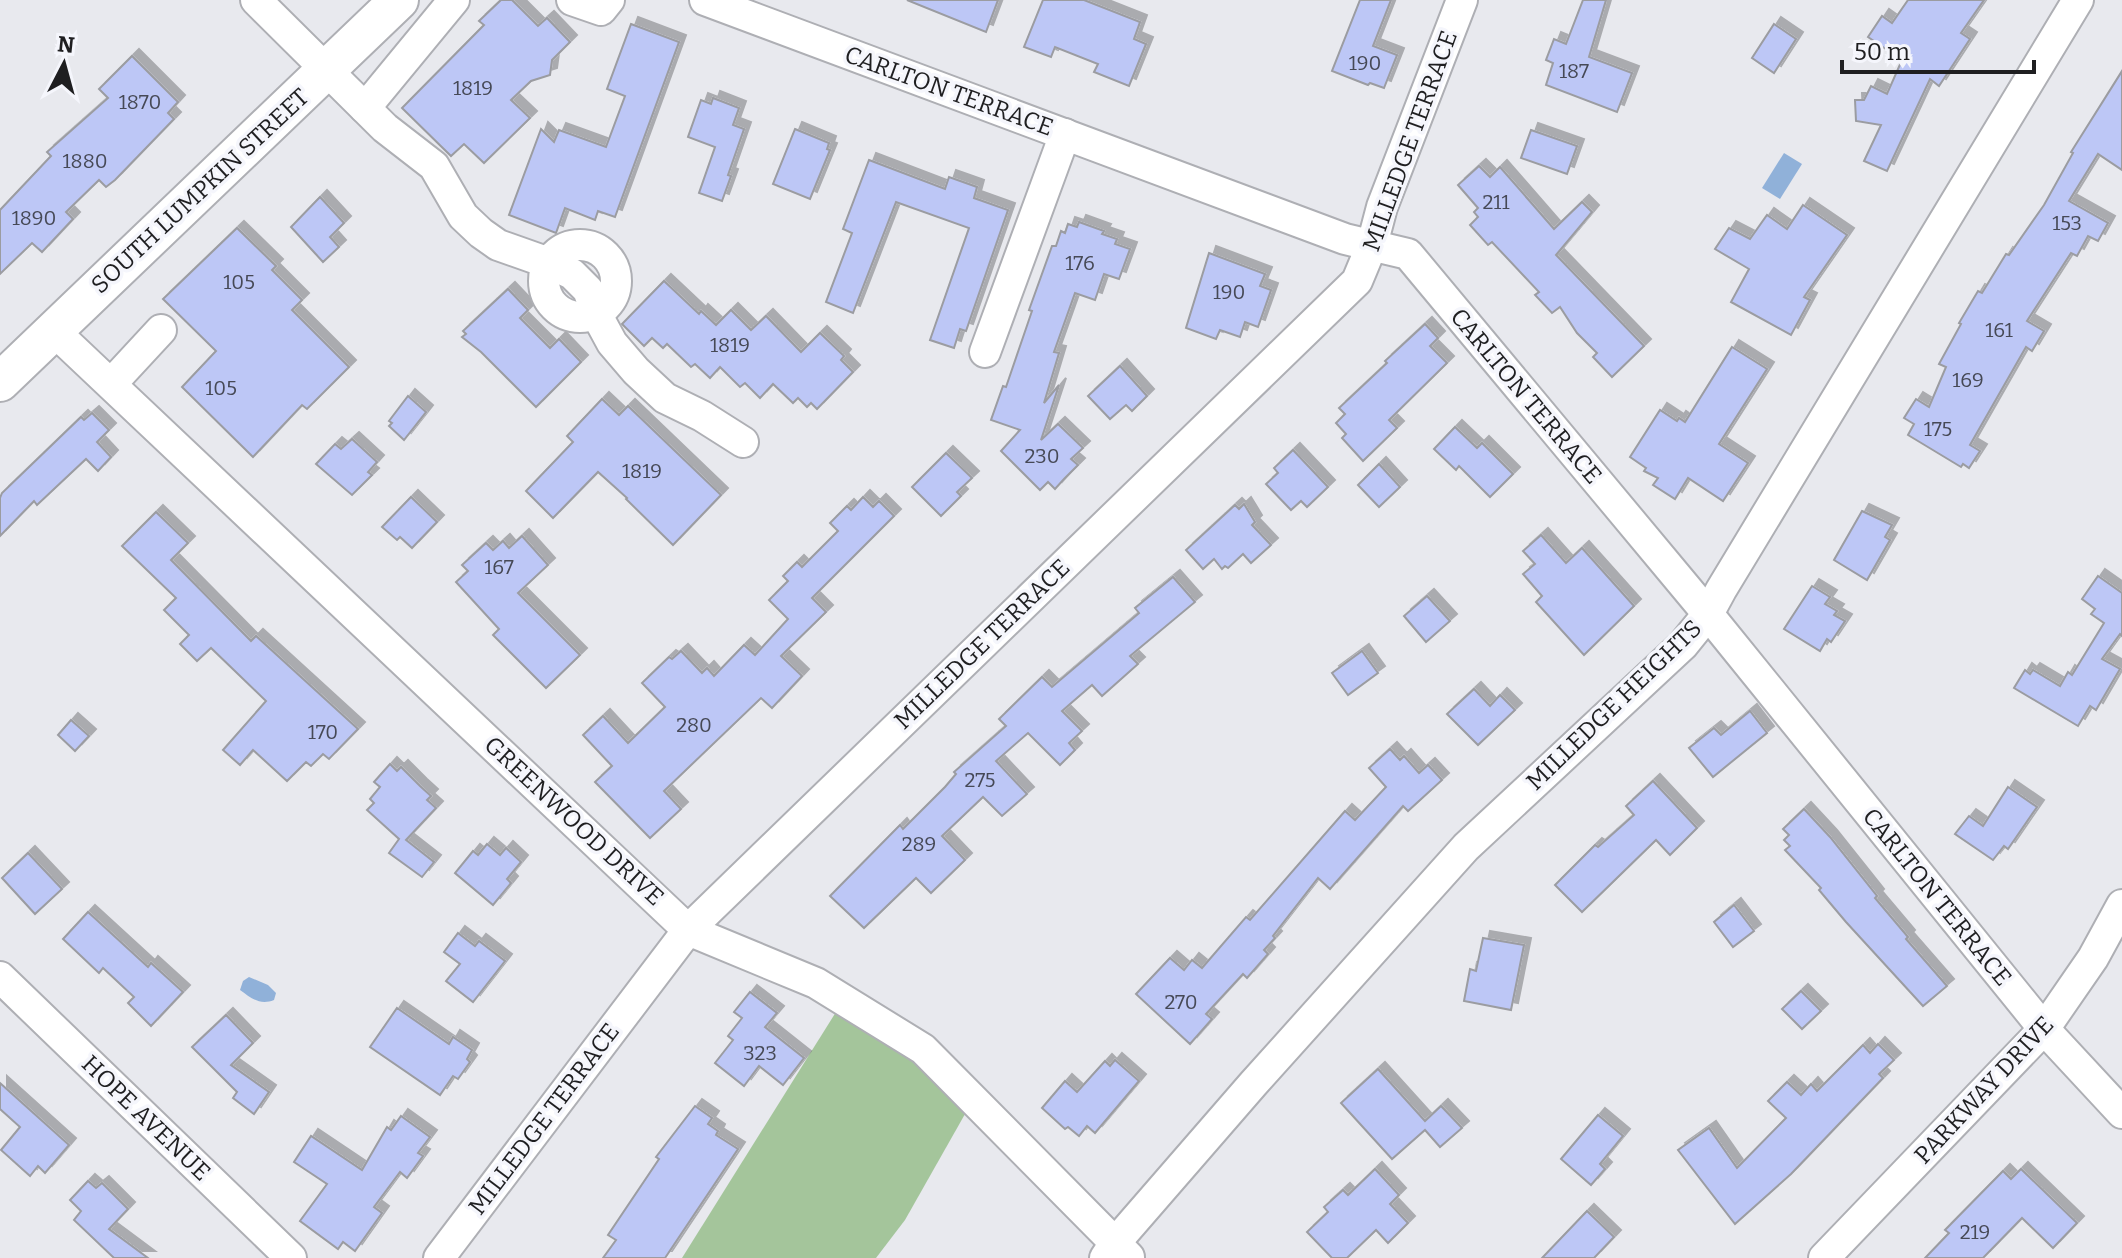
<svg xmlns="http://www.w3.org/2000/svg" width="2122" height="1258" font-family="Bitter,serif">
<defs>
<filter id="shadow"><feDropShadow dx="7" dy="-7" stdDeviation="0" flood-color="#0004"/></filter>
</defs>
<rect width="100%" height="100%" fill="#e8e9ee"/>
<path fill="#a4c59b" d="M841,1004L969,1107L905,1220L876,1258H682Z"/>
<g fill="#90b1d9">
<path d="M1784,153L1802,164L1780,199L1762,188Z"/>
<path d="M249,977L268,985L276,993L274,1000C259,1006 250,997 240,990L243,981Z"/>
</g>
<g fill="#bdc7f6" stroke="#9b9ca1" stroke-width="2" filter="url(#shadow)">
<path d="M501,0H512L538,26L547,18L570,42L552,60L550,75L531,81L511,100L530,118L484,163L464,144L451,156L402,108L484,25L479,21Z"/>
<path d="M907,0H998L986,32Z"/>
<path d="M1043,0H1084L1140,22L1134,39L1146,44L1129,86L1094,72L1098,64L1055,47L1051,57L1024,47Z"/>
<path d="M1360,0H1391L1373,46L1397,55L1384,88L1370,83L1368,85L1332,71Z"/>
<path d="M1583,0H1606L1589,57L1632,73L1617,112L1546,85L1553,63L1546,60L1554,39L1566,44Z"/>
<path d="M1908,0H1984L1961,33L1970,39L1939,86L1930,79L1887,171L1864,161L1881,125L1856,121L1855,100H1864L1871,86L1887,94L1902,60L1868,37L1882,16L1892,23Z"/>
<path d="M631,24L679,42L615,217L598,211L595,220L565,208L556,233L509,215L541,129L554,142L559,130L606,147L625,96L607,89Z"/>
<path d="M1774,24L1796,39L1774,73L1752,58Z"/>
<path d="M132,56L178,102L168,113L174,119L115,180L106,187L99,180L66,212L73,219L42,252L32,243L0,274V210L51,156L47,152L108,98L99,89Z"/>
<path d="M2122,71V170L2098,154L2069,201L2108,223L2098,241L2088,236L2077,256L2071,253L2027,321L2044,331L2032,351L2026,347L1970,445L1980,451L1969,468L1963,464L1961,467L1908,435L1914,424L1904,418L1916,399L1929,407L1946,367L1939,364L1961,324L1959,323L1978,291L1982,293L2006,254L2009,255L2044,205L2073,153L2071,152Z"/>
<path d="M713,98L739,108L733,125L744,129L728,175L731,176L722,201L699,193L715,147L688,137L701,100L711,104Z"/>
<path d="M795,129L829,143L827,149L830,150L810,199L773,184Z"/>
<path d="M1531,130L1577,146L1567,174L1521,158Z"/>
<path d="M869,160L945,189L949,177L977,187L974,198L1008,210L966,331L960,329L954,348L930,340L969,228L896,202L853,313L826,302L852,233L843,229Z"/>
<path d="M1479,166L1490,177L1500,167L1554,229L1582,202L1592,212L1556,255L1644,346L1612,377L1593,357L1597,353L1577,333L1560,307L1552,313L1535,295L1539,292L1492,242L1488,245L1470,225L1478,217L1474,212L1478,208L1458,185Z"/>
<path d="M320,197L344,223L330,237L339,247L323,262L291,227Z"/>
<path d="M1803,205L1847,235L1804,297L1810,300L1791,335L1731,302L1749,269L1715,249L1729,228L1750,239L1767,215L1787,229Z"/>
<path d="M1079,222L1104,231L1102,234L1117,239L1115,244L1130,249L1119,279L1104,274L1095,300L1075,293L1054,352L1059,353L1044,403L1059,385L1041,440L1058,424L1083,448L1071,459L1078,465L1064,479L1055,489L1048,482L1040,490L1001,451L1020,430L991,420L1003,386L1006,387L1032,311L1029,310L1052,246H1056L1061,231L1065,233L1068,224L1077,227Z"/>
<path d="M237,228L276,266L272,270L302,300L292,310L349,367L307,409L302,405L253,457L182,387L216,351L163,299Z"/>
<path d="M1209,253L1265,274L1260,286L1271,290L1258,327L1245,322L1240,337L1220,330L1216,339L1186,328Z"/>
<path d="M664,281L699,314L701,311L716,325L731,310L751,330L766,316L801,352L820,333L844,356L841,360L853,372L817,409L811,403L807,407L798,398L793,403L773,384L760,398L745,383L740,387L720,367L710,378L695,364L691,367L667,344L663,348L652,338L644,346L622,324Z"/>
<path d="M508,289L528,310L520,318L550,348L559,339L581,362L536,407L481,352L462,337L466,334L463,331Z"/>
<path d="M1425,324L1438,338L1430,346L1447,363L1389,420L1397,428L1363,461L1342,438L1346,434L1336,423L1345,414L1339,408L1387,363L1385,361Z"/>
<path d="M1732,347L1767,369L1719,444L1748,463L1723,501L1688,478L1675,499L1653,485L1658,478L1644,471L1646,468L1630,457L1660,410L1677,421L1679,418L1685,422Z"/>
<path d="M1120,366L1147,396L1132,411L1126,405L1110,419L1088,396Z"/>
<path d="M408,396L426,412L404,440L389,426L392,423L389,421Z"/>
<path d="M602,399L619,415L628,406L721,495L673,545L626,499L627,498L598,472L553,518L526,491L573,442L567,436Z"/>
<path d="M92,413L109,430L97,442L111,457L98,471L86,459L37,505L34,501L0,536V498L2,493L81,417L84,420Z"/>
<path d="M1455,427L1477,448L1482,443L1513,474L1490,497L1459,466L1456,470L1434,449Z"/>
<path d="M352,439L377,462L368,472L372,475L352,495L316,464L335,444L341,449Z"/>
<path d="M1293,450L1328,487L1307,507L1301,501L1291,510L1266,484L1278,473L1274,468Z"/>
<path d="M946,453L972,478L957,492L961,496L941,516L912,487Z"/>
<path d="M1379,464L1400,487L1379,507L1358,485Z"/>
<path d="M411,497L437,522L412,548L400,537L397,540L382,527Z"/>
<path d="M863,497L873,507L879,501L894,516L812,598L826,612L781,656L802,676L772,708L761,698L664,791L681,809L650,838L595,782L612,766L583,735L603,716L628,743L665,707L642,683L669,657L672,659L681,651L702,673L707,668L714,676L744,645L755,655L788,619L769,600L788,581L783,576L797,562L802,567L838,531L830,523L847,506L851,510Z"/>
<path d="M1244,504L1255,522L1252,525L1271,545L1251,563L1243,554L1228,568L1225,566L1222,569L1214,559L1203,569L1186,550L1235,505L1239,509Z"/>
<path d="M1862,511L1892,525L1885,537L1890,540L1867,580L1834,560Z"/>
<path d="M156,512L188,543L171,560L251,641L256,636L358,729L329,759L323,754L311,766L306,762L287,781L253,750L240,765L223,750L266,701L211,648L197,661L180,644L189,635L164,610L176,598L122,546Z"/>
<path d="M1541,535L1566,563L1582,548L1634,606L1584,655L1536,602L1542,596L1523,574L1535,564L1523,551Z"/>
<path d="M522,536L548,565L518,593L580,655L546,688L493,635L499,629L456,582L468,571L462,565L486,543L493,550L503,541L509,548Z"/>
<path d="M2098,576L2122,593V636L2120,634L2102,659L2120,669L2096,710L2090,706L2078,726L2014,688L2025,670L2030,674L2033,670L2060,686L2068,672L2072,675L2104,623L2091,614L2095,609L2082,599Z"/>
<path d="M1173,577L1195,602L1130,656L1138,664L1102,696L1092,685L1062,711L1082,731L1069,743L1075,750L1060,765L1028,733L996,761L1027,794L1002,816L983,797L942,836L965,860L931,893L916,878L864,928L830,896L900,825L903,829L945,787L956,774L954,772L1006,726L999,719L1042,677L1052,687L1139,613L1135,608Z"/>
<path d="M1812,586L1830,597L1825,604L1837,611L1834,615L1845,621L1831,642L1827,639L1820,651L1784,629Z"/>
<path d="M1427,596L1450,621L1426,642L1404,616Z"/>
<path d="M1362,651L1378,673L1348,695L1332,673Z"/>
<path d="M1474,689L1490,706L1500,695L1515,710L1478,745L1447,714Z"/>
<path d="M1750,711L1767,733L1713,777L1689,748L1714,728L1721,735Z"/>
<path d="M71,720L89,736L75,751L58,735Z"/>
<path d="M1390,749L1400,760L1404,756L1419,773L1428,765L1442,780L1408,811L1403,806L1330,889L1318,878L1273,936L1275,938L1264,950L1268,954L1247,978L1243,974L1206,1014L1212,1019L1190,1044L1136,994L1170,958L1184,970L1192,960L1202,968L1246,917L1250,920L1345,811L1355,820L1386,787L1369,768Z"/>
<path d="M390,764L397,771L401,767L420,786L431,796L427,800L436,808L406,840L434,862L422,877L389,853L399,839L367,810L374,803L370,799L380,787L374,782Z"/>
<path d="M1653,781L1697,828L1670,855L1656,840L1582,912L1555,885L1595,845L1598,847L1634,815L1626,806Z"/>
<path d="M2008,787L2037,807L2008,849L2004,846L1993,860L1955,834L1969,816L1983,826Z"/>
<path d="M1804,809L1830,837L1877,896L1875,898L1908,937L1906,939L1947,986L1923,1006L1846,922L1819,890L1821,888L1785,850L1790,846L1784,840L1789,835L1783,829Z"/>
<path d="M487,844L500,855L506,848L521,862L507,879L511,883L493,905L455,873L473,851L478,855Z"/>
<path d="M28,853L62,889L35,914L2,878Z"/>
<path d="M1734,905L1754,931L1733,947L1714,922Z"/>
<path d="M88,912L148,967L151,963L183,992L151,1026L128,1003L134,997L103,968L99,973L63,939Z"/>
<path d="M458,933L475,946L479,941L505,961L473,1002L446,981L460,964L444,952Z"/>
<path d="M1483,938L1524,945L1511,1010L1464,1001L1470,969L1476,971Z"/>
<path d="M1801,991L1821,1011L1802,1029L1782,1009Z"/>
<path d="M750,992L777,1013L765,1027L804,1058L783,1085L759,1066L744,1086L715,1063L733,1040L728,1036L742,1018L734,1012Z"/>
<path d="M397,1008L449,1044L453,1037L472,1050L467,1059L470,1062L458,1079L453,1076L440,1095L370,1047Z"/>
<path d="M226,1015L253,1043L231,1065L269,1092L254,1114L233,1098L237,1092L192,1047Z"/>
<path d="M1878,1044L1894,1060L1879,1074L1883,1078L1791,1174L1735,1224L1678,1150L1709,1128L1737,1168L1786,1118L1768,1101L1787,1082L1801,1095L1811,1084L1817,1091L1863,1045L1870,1053Z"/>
<path d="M1115,1060L1139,1081L1095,1133L1087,1126L1079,1136L1068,1127L1065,1129L1042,1108L1065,1081L1077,1092L1105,1061L1110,1066Z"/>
<path d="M1378,1069L1425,1121L1441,1106L1462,1128L1440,1147L1425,1130L1392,1159L1341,1103Z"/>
<path d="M0,1083L69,1145L45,1173L38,1166L30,1176L1,1150L20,1127L0,1109Z"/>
<path d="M695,1106L712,1118L708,1124L718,1131L716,1135L738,1149L665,1258H603L616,1240L608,1235L659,1159L656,1157Z"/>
<path d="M1598,1115L1623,1136L1600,1164L1605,1169L1591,1185L1561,1159Z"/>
<path d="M401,1116L430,1137L418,1153L423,1156L407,1178L400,1172L374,1207L382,1213L355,1251L343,1242L338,1249L300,1221L327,1184L294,1162L311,1136L362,1170L387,1127L391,1130Z"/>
<path d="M1375,1169L1399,1195L1390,1204L1408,1223L1388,1243L1376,1230L1347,1258H1332L1307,1232L1328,1212L1324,1207L1343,1190L1348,1195Z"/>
<path d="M2021,1169L2077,1223L2053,1248L2022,1218L1983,1258H1925L1949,1233L1945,1230L2003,1171L2011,1179Z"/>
<path d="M88,1181L96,1188L102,1183L128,1209L109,1229L148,1258H114L74,1220L81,1211L70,1200Z"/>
<path d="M1587,1211L1614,1237L1594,1258H1542Z"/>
</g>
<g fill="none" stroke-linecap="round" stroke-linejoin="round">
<g stroke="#aeafb4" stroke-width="34">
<g id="minor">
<path d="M256,0L385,128L434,166L463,216L481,233L498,245L549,263L572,274L588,290L599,319L612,343L636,371L665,398L702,416L743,442"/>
<path d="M572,0L601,10L609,0"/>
<path d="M705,0L1345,239L1408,254L1708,614L2044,1029L2122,1113"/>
<path d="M365,108L454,0"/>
<circle cx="580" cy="281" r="36"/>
<path d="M53,330L688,930L816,983L923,1049L1129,1257"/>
<path d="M985,352L1065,134"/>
<path d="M111,384L161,330"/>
<path d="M0,977L291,1258"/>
<path d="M439,1258L688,930L1357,281L1372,245L1382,207L1462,0"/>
<path d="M1105,1258L1115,1243L1253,1084L1466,847L1683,645L1708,614L1721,590L2078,0"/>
<path d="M1824,1258L2044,1029L2093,958L2122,905"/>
</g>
</g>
<g stroke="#aeafb4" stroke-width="42">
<path id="major" d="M0,382L399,0"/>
</g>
<use href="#minor" stroke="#fff" stroke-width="30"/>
<use href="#major" stroke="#fff" stroke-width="38"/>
</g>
<g text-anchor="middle" stroke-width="7" stroke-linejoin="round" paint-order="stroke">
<g font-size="20" fill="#464956">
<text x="1365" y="70">190</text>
<text x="1574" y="78">187</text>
<text x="473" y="95">1819</text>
<text x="140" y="109">1870</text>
<text x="85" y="168">1880</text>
<text x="1496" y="209">211</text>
<text x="34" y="225">1890</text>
<text x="2067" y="230">153</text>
<text x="1080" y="270">176</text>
<text x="239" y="289">105</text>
<text x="1229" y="299">190</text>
<text x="1999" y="337">161</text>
<text x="730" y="352">1819</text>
<text x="1968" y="387">169</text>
<text x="221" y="395">105</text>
<text x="1938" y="436">175</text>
<text x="1042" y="463">230</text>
<text x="642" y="478">1819</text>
<text x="499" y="574">167</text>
<text x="694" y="732">280</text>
<text x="323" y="739">170</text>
<text x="980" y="787">275</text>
<text x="919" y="851">289</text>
<text x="1181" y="1009">270</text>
<text x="760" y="1060">323</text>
<text x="1975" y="1239">219</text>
</g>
<g font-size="24" fill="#1f1f21" stroke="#f5f6fc">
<text transform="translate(949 91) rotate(20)" y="8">CARLTON TERRACE</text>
<text transform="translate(1410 141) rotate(-70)" y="8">MILLEDGE TERRACE</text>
<text transform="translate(200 191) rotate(-43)" y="8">SOUTH LUMPKIN STREET</text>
<text transform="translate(1526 396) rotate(50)" y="8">CARLTON TERRACE</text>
<text transform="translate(982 644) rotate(-44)" y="8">MILLEDGE TERRACE</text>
<text transform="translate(1614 705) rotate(-44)" y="8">MILLEDGE HEIGHTS</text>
<text transform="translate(574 821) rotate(43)" y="8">GREENWOOD DRIVE</text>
<text transform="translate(1937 897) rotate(51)" y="8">CARLTON TERRACE</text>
<text transform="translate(1984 1090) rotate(-47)" y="8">PARKWAY DRIVE</text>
<text transform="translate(146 1118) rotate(44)" y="8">HOPE AVENUE</text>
<text transform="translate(544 1119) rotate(-53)" y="8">MILLEDGE TERRACE</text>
</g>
</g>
<g transform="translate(64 64) rotate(6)" stroke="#f5f6fc" stroke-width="6" paint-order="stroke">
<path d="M0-6L14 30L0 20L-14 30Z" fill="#1f1f21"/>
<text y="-12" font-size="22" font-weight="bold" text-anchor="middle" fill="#1f1f21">N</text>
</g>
<path d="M1842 60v12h192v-12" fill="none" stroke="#1f1f21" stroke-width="4"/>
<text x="1854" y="60" font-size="24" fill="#1f1f21" stroke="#f5f6fc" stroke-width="6" paint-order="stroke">50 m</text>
</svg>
